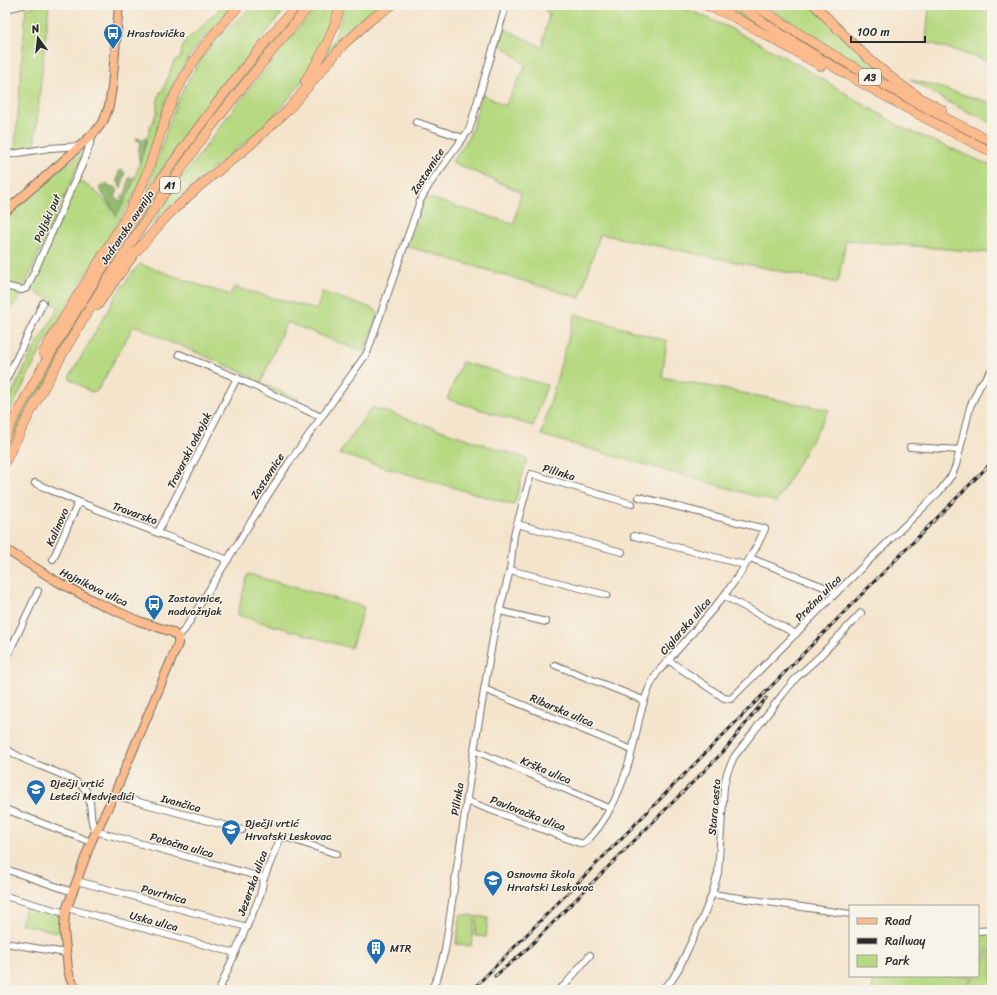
<svg xmlns="http://www.w3.org/2000/svg" width="997" height="995" font-family="Sriracha,sans-serif">
<rect width="100%" height="100%" fill="#f7f3e8"/>
<filter id="ink" filterUnits="userSpaceOnUse"><feTurbulence type="fractalNoise" baseFrequency=".025" numOctaves="2"/><feDisplacementMap in="SourceGraphic" scale="8" xChannelSelector="R" yChannelSelector="G"/><feConvolveMatrix kernelMatrix="1 2 1 2 8 2 1 2 1" color-interpolation-filters="sRGB"/></filter>
<filter id="wash" filterUnits="userSpaceOnUse"><feTurbulence type="fractalNoise" baseFrequency=".012" numOctaves="4" result="noise"/><feDisplacementMap in="SourceGraphic" scale="16" xChannelSelector="R" yChannelSelector="G"/><feGaussianBlur stdDeviation="0.9" result="paint"/><feColorMatrix in="noise" values="0 0 0 0 0 0 0 0 0 0 0 0 0 0 0 0 0 1.4 0 .05"/><feComposite in="paint" operator="in"/></filter>
<g filter="url(#wash)">
<rect width="100%" height="100%" fill="#f4e4cc"/>
<g fill="#b6d981" stroke="#708256">
<path d="M44,5H49L34,148L15,151L26,8Z"/>
<path d="M221,5H236L201,41L191,54L182,69L165,102L149,159L136,192L43,346L5,421V408L32,352L59,307L50,303L52,300L28,289L78,180C95,190 106,199 116,215C135,188 141,156 151,125L154,121L155,115H157V104L160,92H162L174,61L181,58C180,45 189,35 200,30C205,19 217,15 221,5Z"/>
<path d="M255,5H288L192,127L148,189L147,188C157,164 163,138 173,113C191,67 215,35 255,5Z"/>
<path d="M322,5H336L323,45L303,80L282,107L259,131L200,179L149,226L183,177L231,112L302,24L315,11L320,10Z"/>
<path d="M345,5H387L319,67L335,37Z"/>
<path d="M542,5H678L732,29L797,64L903,128L992,166V253L846,240L838,283L600,234L580,298L407,246L426,197L514,224L521,192L452,162L466,142L472,129L482,94L505,106L526,65L500,44L503,28L542,47L549,14Z"/>
<path d="M713,5H727L759,26Z"/>
<path d="M763,5H810L889,81L839,53Z"/>
<path d="M929,5H992V62L926,42Z"/>
<path d="M286,24L288,26L194,146L5,452V447L15,428C35,391 55,354 77,317C138,214 209,116 286,24Z"/>
<path d="M910,79L992,103V123L950,103Z"/>
<path d="M84,153L24,287H18L5,283V217L59,169Z"/>
<path d="M140,264L202,286L230,295L234,287L317,310L322,292L374,309L378,314L364,352L286,322L261,383L299,399L297,403L251,382L253,377L175,343L174,344L134,325L98,390L91,392L69,378L117,294L136,268Z"/>
<path d="M5,288L24,294L5,314Z"/>
<path d="M575,314L667,341L662,377L829,410L776,502L541,435Z"/>
<path d="M462,362L547,385L533,426L447,399Z"/>
<path d="M372,407L527,459L514,505L339,454Z"/>
<path d="M248,574L364,607L351,648L237,615Z"/>
<path d="M25,907L61,916V933L21,924Z"/>
<path d="M461,914L475,916L471,946L456,944Z"/>
<path d="M477,916L488,918L486,937L475,936Z"/>
<path d="M978,932H992V942L978,967Z"/>
<path d="M992,947V990H967L975,976H978V971Z"/>
<path d="M874,976H973L965,990H872Z"/>
</g>
<g fill="#90b96f" stroke="#5e724d">
<path d="M137,138L147,139L140,163C138,157 137,148 141,143L140,141L136,140Z"/>
<path d="M121,169L125,173L121,188L117,180L119,175L118,173Z"/>
<path d="M129,178H135L126,199L116,216L112,208L99,188L107,183L108,187H115L118,190L115,197L121,202L122,196L126,192Z"/>
</g>
</g>
<g filter="url(#ink)">
<g fill="none" stroke-linecap="round" stroke-linejoin="round">
<g stroke="#716c63" stroke-width="8">
<g id="minor">
<path d="M5,9L23,5"/>
<path d="M416,122L463,138L469,130L473,117L506,5"/>
<path d="M5,155L50,148L80,146"/>
<path d="M5,286L22,290L27,288L86,156L93,134"/>
<path d="M179,354L237,378L321,417"/>
<path d="M5,382L43,303"/>
<path d="M910,447L960,450"/>
<path d="M35,483C98,512 163,534 228,560"/>
<path d="M517,524L622,552"/>
<path d="M158,532L237,378"/>
<path d="M634,536L745,565"/>
<path d="M750,558L837,592"/>
<path d="M53,559L78,503"/>
<path d="M510,570L607,595"/>
<path d="M724,596L796,634"/>
<path d="M500,611L546,622"/>
<path d="M178,637L185,629L252,520L288,464L367,353L420,201L429,185L463,138"/>
<path d="M668,660L724,698L731,699L733,697L837,592L939,492L952,475L956,465L970,407L980,385L992,370"/>
<path d="M5,661L38,591"/>
<path d="M555,665L643,700"/>
<path d="M484,689L632,750"/>
<path d="M5,748C11,752 17,756 24,759C38,766 77,778 85,789C94,802 88,819 95,831L264,878"/>
<path d="M474,750L609,808"/>
<path d="M114,795L146,804L242,830"/>
<path d="M467,801L579,843L583,844C608,823 624,783 632,751C639,723 641,699 657,673C696,628 741,584 765,529L639,497"/>
<path d="M5,809L91,842"/>
<path d="M5,869L73,892"/>
<path d="M77,881L247,927"/>
<path d="M712,894L850,914"/>
<path d="M5,896L65,913"/>
<path d="M67,908L235,953"/>
<path d="M978,931L992,930"/>
<path d="M5,943L66,953"/>
<path d="M219,990L260,896L264,878L280,839L285,837L337,854"/>
<path d="M431,990L438,976L445,950L474,750L494,632L510,570L514,535L531,474L632,504"/>
<path d="M558,990L565,985L590,955"/>
<path d="M661,990L672,980L679,968L703,917L712,894L718,873L724,786L727,773L734,757L783,694L797,677L819,657L861,613"/>
</g>
</g>
<g stroke="#716c63" stroke-width="10">
<g id="major">
<path d="M5,212L80,146L95,132L104,120L109,106L112,87L119,5"/>
<path d="M5,549L58,582L98,603L139,621L172,632L178,637V644L114,795L91,842L65,913L64,930L68,969L70,978L77,990"/>
</g>
</g>
<g stroke="#716c63" stroke-width="10">
<g id="highway">
<path d="M705,5L734,17L821,66"/>
<path d="M738,5C818,61 904,109 992,152"/>
<path d="M754,5C831,55 909,102 992,141"/>
<path d="M815,5C845,37 876,69 913,93C922,100 932,104 942,110"/>
<path d="M305,81C321,58 334,33 340,5"/>
<path d="M97,306L134,254L168,215L202,184L249,146L288,110L344,44L373,18L392,5"/>
<path d="M43,353C61,322 80,291 100,260C113,238 127,217 138,194C151,167 158,138 169,109C184,69 210,36 240,5"/>
<path d="M5,437C27,392 52,350 78,308C142,201 215,99 297,5"/>
<path d="M5,462C51,369 105,279 164,194C177,176 189,157 202,139C237,93 273,49 310,5"/>
</g>
</g>
<use href="#minor" stroke="#fff" stroke-width="6"/>
<use href="#major" stroke="#fbbb8d" stroke-width="8"/>
<use href="#highway" stroke="#fbbb8d" stroke-width="9"/>
<g stroke="#2b2b2b" stroke-width="3">
<g id="rail">
<path d="M585,890L724,751L766,698"/>
<path d="M495,976L525,951L588,887"/>
<path d="M472,990L992,462"/>
</g>
</g>
<use href="#rail" stroke="#f7f3e8" stroke-width="1.5" stroke-dasharray="4.5" stroke-linecap="butt"/>
</g>
</g>
<defs>
<g id="bus-pin" transform="scale(1)"><path d="M0 17L-7.5 6A9.5 9.5 0 1 1 7.5 6Z" fill="#1f6fb2" stroke="#f7f3e8"/><path d="M-5-6H5V4H4V6H2V4H-2V6H-4V4H-5ZM-3.5-4V0h7V-4ZM-3.5 1.2v1.5H-2V1.2ZM2 1.2v1.5H3.5V1.2Z" fill="#fff"/></g>
<g id="school-pin" transform="scale(1)"><path d="M0 17L-7.5 6A9.5 9.5 0 1 1 7.5 6Z" fill="#1f6fb2" stroke="#f7f3e8"/><path d="M0-5L7-2L0 1L-7-2ZM-4 1L0 2.5L4 1V4Q0 6-4 4Z" fill="#fff"/></g>
<g id="building-pin" transform="scale(1)"><path d="M0 17L-7.5 6A9.5 9.5 0 1 1 7.5 6Z" fill="#1f6fb2" stroke="#f7f3e8"/><path d="M-4-6H4V6H1V3H-1V6H-4ZM-2.5-4.3h1.7v1.8h-1.7ZM.8-4.3h1.7v1.8H.8ZM-2.5-1h1.7V.8h-1.7ZM.8-1h1.7V.8H.8Z" fill="#fff"/></g>
</defs>
<g fill-rule="evenodd">
<use href="#bus-pin" x="113" y="33"/>
<use href="#bus-pin" x="154" y="604"/>
<use href="#school-pin" x="36" y="789"/>
<use href="#school-pin" x="231" y="829"/>
<use href="#school-pin" x="493" y="880"/>
<use href="#building-pin" x="376" y="948"/>
</g>
<g text-anchor="middle" stroke-width="3" stroke-linejoin="round" paint-order="stroke">
<g fill="#f7f3e8" stroke="#686764" stroke-width="1">
<rect x="859" y="69" width="22" height="16" rx="3"/>
<rect x="160" y="177" width="20" height="16" rx="3"/>
</g>
<g font-size="10" font-weight="bold" fill="#2b2b2b">
<text x="870" y="81">A3</text>
<text x="170" y="189">A1</text>
</g>
<g font-size="11" fill="#2b2b2b" stroke="#f7f3e8" text-anchor="start">
<text x="127" y="37">Hrastovička</text>
<text x="168" y="602">Zastavnice,<tspan x="168" dy="13">nadvožnjak</tspan></text>
<text x="50" y="787">Dječji vrtić<tspan x="50" dy="13">Leteći Medvjedići</tspan></text>
<text x="245" y="827">Dječji vrtić<tspan x="245" dy="13">Hrvatski Leskovac</tspan></text>
<text x="507" y="878">Osnovna škola<tspan x="507" dy="13">Hrvatski Leskovac</tspan></text>
<text x="390" y="952">MTR</text>
</g>
<g font-size="11" fill="#2b2b2b" stroke="#f7f3e8">
<text transform="translate(427 171) rotate(-57)" y="4">Zastavnice</text>
<text transform="translate(47 218) rotate(-66)" y="4">Poljski put</text>
<text transform="translate(127 227) rotate(-56)" y="4">Jadranska avenija</text>
<text transform="translate(189 450) rotate(-63)" y="4">Travarski odvojak</text>
<text transform="translate(559 472) rotate(16)" y="4">Pilinka</text>
<text transform="translate(267 476) rotate(-57)" y="4">Zastavnice</text>
<text transform="translate(135 513) rotate(20)" y="4">Travarsko</text>
<text transform="translate(57 527) rotate(-66)" y="4">Kalinovo</text>
<text transform="translate(94 587) rotate(26)" y="4">Hojnikova ulica</text>
<text transform="translate(818 598) rotate(-45)" y="4">Prečna ulica</text>
<text transform="translate(685 626) rotate(-49)" y="4">Ciglarska ulica</text>
<text transform="translate(562 710) rotate(23)" y="4">Ribarska ulica</text>
<text transform="translate(546 770) rotate(23)" y="4">Krška ulica</text>
<text transform="translate(457 799) rotate(-81)" y="4">Pilinka</text>
<text transform="translate(181 803) rotate(15)" y="4">Ivančica</text>
<text transform="translate(714 807) rotate(-85)" y="4">Stara cesta</text>
<text transform="translate(528 813) rotate(21)" y="4">Pavlovačka ulica</text>
<text transform="translate(182 845) rotate(16)" y="4">Potočna ulica</text>
<text transform="translate(252 883) rotate(-70)" y="4">Jezerska ulica</text>
<text transform="translate(164 894) rotate(15)" y="4">Povrtnica</text>
<text transform="translate(154 921) rotate(15)" y="4">Uska ulica</text>
</g>
</g>
<rect width="997" height="995" fill="none" stroke="#f7f3e8" stroke-width="20"/>
<rect x="849" y="905" width="130" height="72" fill="#f7f3e8" stroke="#a5a39c"/>
<rect x="857" y="918" width="20" height="6" fill="#fbbb8d" stroke="#a5a39c"/>
<text x="885" y="925" font-size="12" fill="#2b2b2b">Road</text>
<rect x="857" y="938" width="20" height="6" fill="#2b2b2b" stroke="#a5a39c"/>
<text x="885" y="945" font-size="12" fill="#2b2b2b">Railway</text>
<rect x="857" y="955" width="20" height="12" fill="#b6d981" stroke="#a5a39c"/>
<text x="885" y="965" font-size="12" fill="#2b2b2b">Park</text>
<g transform="translate(38 38) rotate(345)" stroke="#f7f3e8" stroke-width="3" paint-order="stroke">
<path d="M0-3L7 15L0 10L-7 15Z" fill="#2b2b2b"/>
<text y="-6" font-size="11" font-weight="bold" text-anchor="middle" fill="#2b2b2b">N</text>
</g>
<path d="M851 36v6h74v-6" fill="none" stroke="#2b2b2b" stroke-width="2"/>
<text x="857" y="36" font-size="12" fill="#2b2b2b" stroke="#f7f3e8" stroke-width="3" paint-order="stroke">100 m</text>
</svg>
